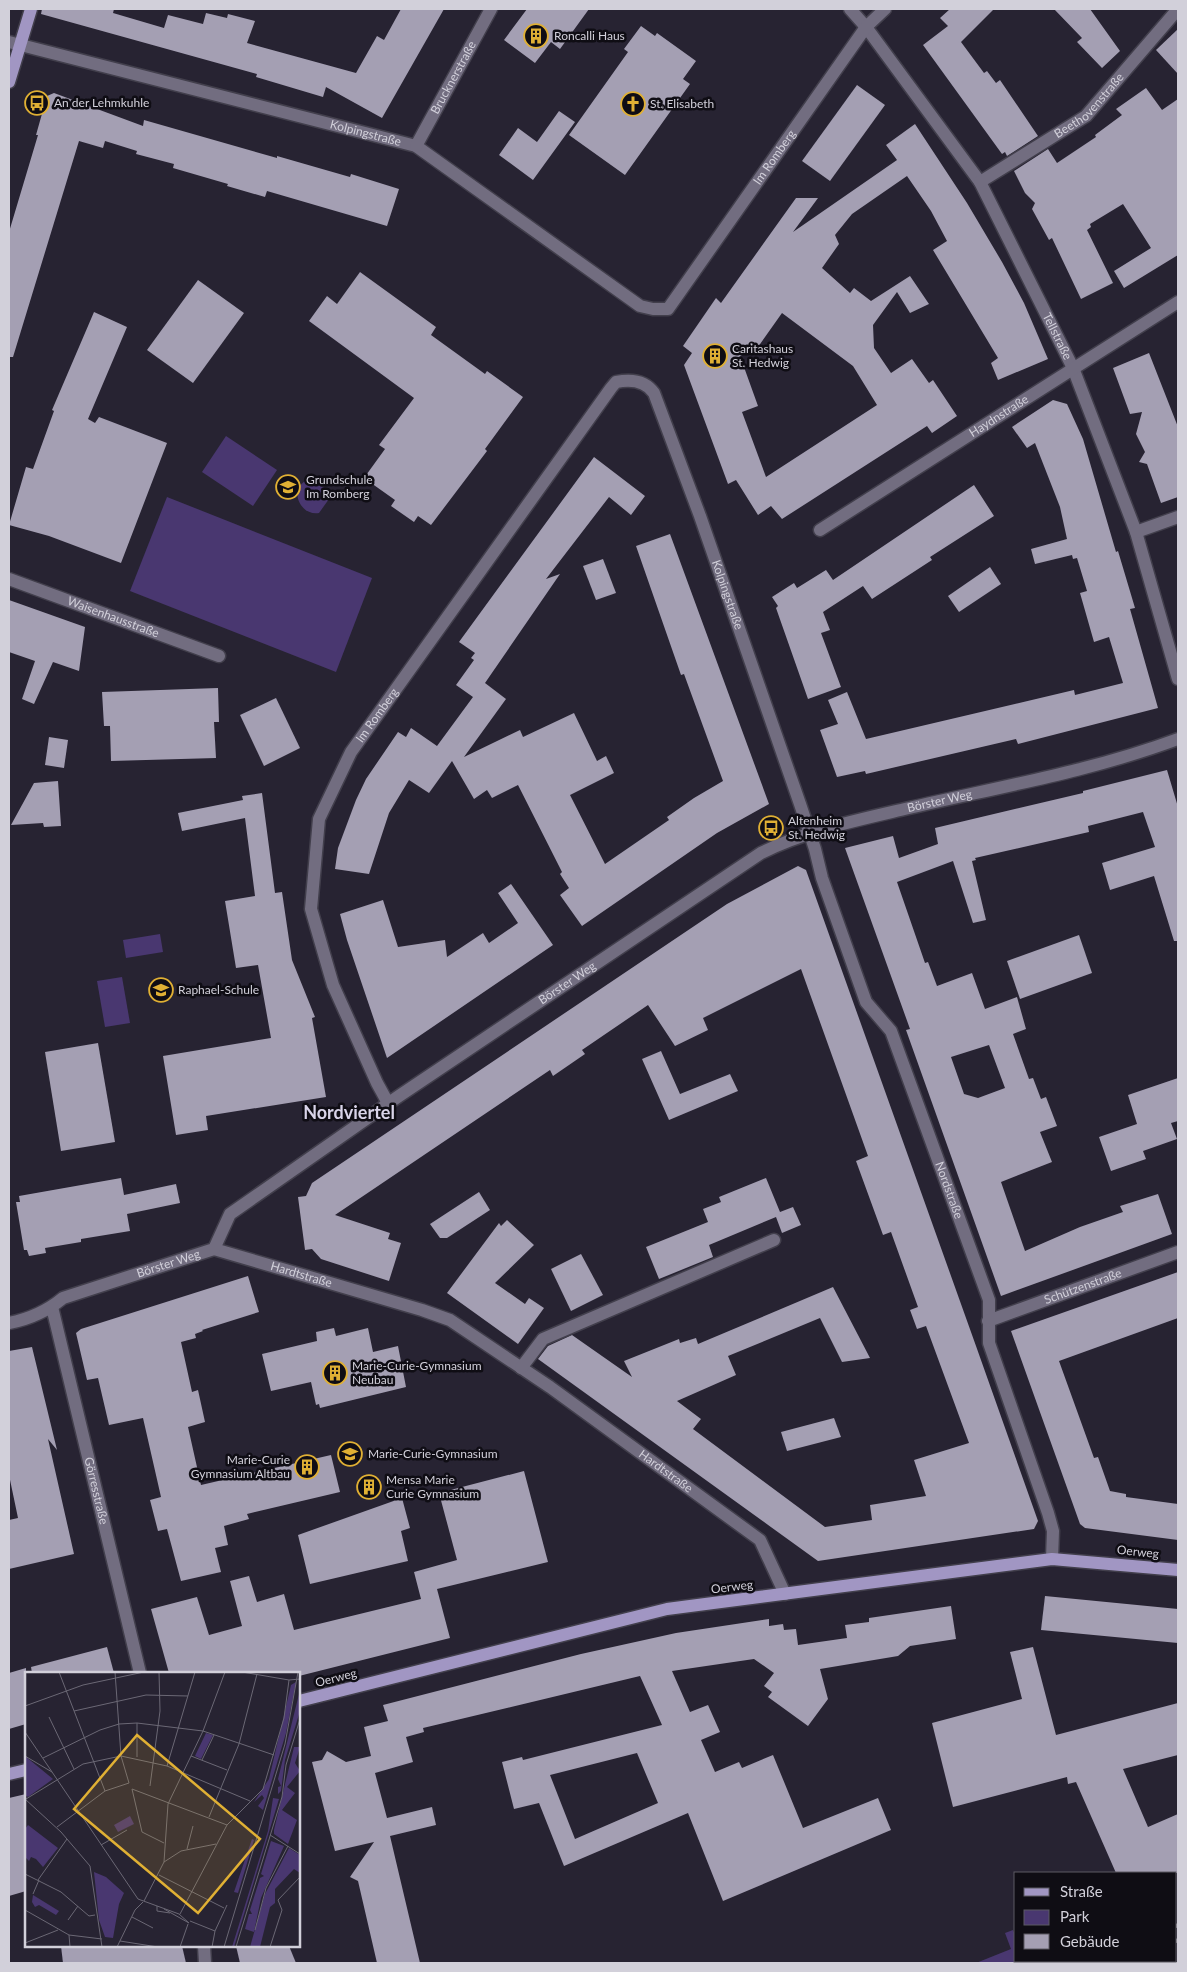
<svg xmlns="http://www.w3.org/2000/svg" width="1187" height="1972" font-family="Lato,sans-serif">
<rect width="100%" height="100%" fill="#272332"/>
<g fill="#493770">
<path d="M226,436L277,470L253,506L202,472Z"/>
<path d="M305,481L313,482L326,489L329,499L319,513C301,516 289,492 305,481Z"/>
<path d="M167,497L372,578L336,672L130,591Z"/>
<path d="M160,934L163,952L126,958L123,940Z"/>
<path d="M122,977L130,1023L105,1027L97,981Z"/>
<path d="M1013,1930L1016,1937V1961H1034L1029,1963H976L1011,1949L1005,1933Z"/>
</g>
<g fill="#a49fb3" fill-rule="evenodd">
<path d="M42,9H114L113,13L164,28L168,15L203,24L206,13L227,18L228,14L255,21L247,43L356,73L377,36L384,40L401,9H444L382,118L326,87L323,97L256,77L257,74L41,14Z"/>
<path d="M527,9H589L560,49L551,42L535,63L504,40Z"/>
<path d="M950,9H994L961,42L984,73L987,71L996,83L1000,80L1038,136L1007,156L1005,152L1002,154L923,45L948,26L940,18Z"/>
<path d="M1054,9H1090L1120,51L1102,68L1077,42L1082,38Z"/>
<path d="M641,26L655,36L657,33L696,61L683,79L690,84L625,175L569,135L628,52L624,49Z"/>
<path d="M1178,29V74L1156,50Z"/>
<path d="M857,85L885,105L830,181L802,161Z"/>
<path d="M1146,88L1162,110L1178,99V255L1124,288L1114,271L1151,248L1123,204L1090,224L1091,227L1087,230L1113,283L1081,299L1052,238L1049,240L1032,209L1035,203L1025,193L1014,171L1048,149L1057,163L1096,137L1095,135L1122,115L1116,109Z"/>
<path d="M54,93L143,126L144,120L277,158V156L350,177L351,174L399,189L387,226L267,191L265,197L227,186L228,184L173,168L174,164L136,154L137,151L105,141L103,148L79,141L13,357H9V232L38,135H36L47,96Z"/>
<path d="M559,111L575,122L533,180L499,155L518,128L537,142Z"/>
<path d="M915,124L967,203L1002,262L1024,303L1048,359L998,380L991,363L998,358L933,250L947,241L931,211L907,176L852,214L835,235L839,244L822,268L850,293L854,288L871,301L910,276L929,304L910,313L897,292L873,325L874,348L891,373L912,359L929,383L933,380L957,416L932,433L927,426L782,519L771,506L758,515L736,480L728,484L684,365L692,353L683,346L716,298L721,303L796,198H818L793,232L897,160L886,145ZM782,313L853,366L877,405L766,477L742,412L758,406L740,356L758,347Z"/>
<path d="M360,272L436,327L431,335L485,374L487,371L523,397L485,449L487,451L431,525L418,516L414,522L391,506L395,500L364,478L385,449L379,445L414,398L309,321L327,296L337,304Z"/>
<path d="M198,280L244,313L193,383L147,350Z"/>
<path d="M94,312L127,327L88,419L95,423L99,417L167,443L121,563L49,536L9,525L26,467L33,469L54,411L52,410Z"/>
<path d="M1149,353L1178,427V497L1161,503L1147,464L1139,462L1145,452L1136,434L1142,412L1130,414L1113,368Z"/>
<path d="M1053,400L1067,404L1083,439L1116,552L1118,551L1135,608L1130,609L1158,708L1018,744L1016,739L866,774L865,771L837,777L820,730L838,724L828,700L847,692L866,739L1074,690L1075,695L1123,683L1109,637L1094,642L1080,593L1087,591L1077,558L1073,559L1072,555L1035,564L1031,549L1067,539L1060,507L1035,443L1027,448L1012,427Z"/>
<path d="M594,457L645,496L631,515L609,497L546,579L560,574L485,683L506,699L464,757L520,730L523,737L574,713L597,761L606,756L614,773L570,795L605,864L669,820L667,817L694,798L723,781L684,674L681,675L636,546L670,534L769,804L717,833L582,926L560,895L569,888L560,874L562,872L518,785L492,798L487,790L474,799L452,761L429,793L409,780L389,813L369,874L335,869L338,848L356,800L366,779L398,732L406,737L411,728L437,746L473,697L456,685L474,660L471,658L475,653L459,642Z"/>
<path d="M974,485L994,516L930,557L932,560L872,599L863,586L823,612L830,630L821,633L841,687L808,699L776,608L778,606L772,597L794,583L797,588L826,570L833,580Z"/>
<path d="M603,559L616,593L596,600L583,566Z"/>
<path d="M990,567L1001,584L959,612L948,596Z"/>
<path d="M9,600L85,627L79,671L53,662L34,704L22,699L35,661L9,652Z"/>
<path d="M218,688L219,722H214L216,758L111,761L110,726H104L102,692Z"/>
<path d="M276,698L300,748L264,766L240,715Z"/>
<path d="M49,737L68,740L64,768L45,765Z"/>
<path d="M1167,770L1178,807V941H1174L1154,876L1110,890L1102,863L1155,847L1143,812L1088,826L1089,832L975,858L976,860L972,861L986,920L973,923L953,861L897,882L925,963L928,962L937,986L972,973L985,1009L1017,997L1026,1029L1013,1034L1029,1079L1033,1078L1041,1099L1046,1097L1057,1126L1040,1132L1052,1162L1001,1182L1025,1251L1080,1227L1123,1212L1120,1206L1158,1194L1172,1234L1001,1296L906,1030L910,1029L845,848L893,836L899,858L938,844L935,828L1083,793V791ZM989,1045L1005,1088L978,1098L964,1094L951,1057Z"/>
<path d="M58,781L61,826L44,827L43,823L11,825L34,783Z"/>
<path d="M262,793L275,893L282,892L292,960L315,1017L312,1018L326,1097L206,1116L208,1130L176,1135L163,1056L271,1038L258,965L236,968L225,901L255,896L245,818L182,831L178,813L243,800L242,796Z"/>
<path d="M798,866L806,870L976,1346L1038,1521L1034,1529L818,1561L538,1359L548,1346L572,1335L632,1377L624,1361L679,1339L680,1343L696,1338L698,1344L833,1287L870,1358L842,1362L820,1318L728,1356L736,1375L677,1401L701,1419L693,1429L825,1527L872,1520L870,1505L926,1496L914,1460L969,1443L926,1326L917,1329L910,1310L918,1307L891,1232L883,1235L856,1161L868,1156L801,969L703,1018L708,1030L675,1046L648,1005L582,1050L585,1054L553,1076L550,1070L335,1215L390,1233L388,1239L401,1243L389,1281L321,1259L312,1249L305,1250L298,1197L306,1196L312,1183L727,904Z"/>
<path d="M511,884L553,945L387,1058L347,940L340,914L383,900L398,947L445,940L447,957L483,933L489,943L518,923L498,893Z"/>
<path d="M1079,935L1092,973L1020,999L1007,961Z"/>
<path d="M98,1043L115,1142L61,1151L45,1052Z"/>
<path d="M661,1051L680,1094L730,1074L738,1091L669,1120L642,1059Z"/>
<path d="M1178,1078V1121L1171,1123L1177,1139L1143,1151L1146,1159L1111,1171L1099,1137L1137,1124L1128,1095Z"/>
<path d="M121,1178L124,1195L176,1184L180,1203L127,1214L130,1231L81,1239V1242L45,1248L46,1253L29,1256L27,1250H24L16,1202H20L19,1196Z"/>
<path d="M766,1178L780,1212L793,1207L801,1225L782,1233L776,1217L709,1245L713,1257L659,1279L646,1247L708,1222L703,1209L721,1202L719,1197Z"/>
<path d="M479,1192L490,1210L447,1238H440L430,1224Z"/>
<path d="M507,1220L534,1245L495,1283L525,1304L529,1298L544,1308L518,1344L447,1293L499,1223L501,1226Z"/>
<path d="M581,1254L603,1295L571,1311L551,1269Z"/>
<path d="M1178,1272V1318L1059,1361L1094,1458L1098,1457L1110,1491L1126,1494V1497L1178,1504V1540L1085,1528L1080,1524L1011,1331Z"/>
<path d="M248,1276L259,1312L202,1330L203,1331L195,1334L196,1338L181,1342L192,1392L198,1390L205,1422L188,1427L201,1485L331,1455L340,1492L247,1514L249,1519L224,1526L228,1545L215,1548L221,1572L181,1581L167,1529L158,1531L150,1500L161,1497L143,1418L109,1425L98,1378L87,1380L76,1333L81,1329Z"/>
<path d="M334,1328L336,1336L368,1328L373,1352L398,1346L406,1387L320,1408L319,1404L316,1405L311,1382L271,1391L262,1354L317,1341L316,1332Z"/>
<path d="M32,1347L57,1450L48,1439L74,1554L9,1569V1520L18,1518L9,1475V1351Z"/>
<path d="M834,1418L841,1437L787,1451L781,1432Z"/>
<path d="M524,1471L548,1562L437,1589L450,1638L299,1676V1673H169L151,1609L197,1597L209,1635L242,1626L230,1581L249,1576L257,1602L284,1594L294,1630L421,1599L414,1572L457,1560L439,1493Z"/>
<path d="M402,1498L410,1528L401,1531L408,1561L310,1584L298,1535Z"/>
<path d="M1045,1596L1178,1609V1643L1041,1630Z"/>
<path d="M951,1606L956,1639L910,1646L898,1656L820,1669L828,1699L808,1726L768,1697L772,1692L764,1686L774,1673L754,1659L672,1671L690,1712L708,1705L720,1732L701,1740L715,1772L739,1762L742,1768L773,1755L803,1828L878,1798L891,1830L723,1901L688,1813L564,1866L539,1803L514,1809L502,1762L522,1757L523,1760L662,1725L640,1676L423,1728L424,1732L406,1737L413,1762L375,1773L387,1818L432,1807L436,1825L390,1836L420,1963H377L358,1881L350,1877L374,1842L335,1851L312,1762L322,1760L327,1751L346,1762L371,1756L364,1727L388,1721L383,1705L581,1654L676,1633L769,1619V1626L783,1624L784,1630L796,1629L798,1645L847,1638L845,1625L869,1622V1618ZM637,1753L658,1803L575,1839L550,1775Z"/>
<path d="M107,1647L114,1673H32L31,1667Z"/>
<path d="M1033,1647L1056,1735L1178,1703V1755L1123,1769L1148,1827L1178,1814V1873H1116L1076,1782L1068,1784L1067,1777L953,1807L932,1723L1022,1699L1010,1652Z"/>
<path d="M26,1668V1724L9,1729V1673Z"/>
<path d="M26,1794V1891L9,1896V1798Z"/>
<path d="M61,1946H182L186,1963H63Z"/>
<path d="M236,1946H289L296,1963H240Z"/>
</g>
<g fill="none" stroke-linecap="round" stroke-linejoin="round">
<g stroke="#423f4c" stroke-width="15">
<g id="minor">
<path id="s1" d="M850,9L866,27L980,182L1073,368L1136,532L1178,679"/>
<path id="s2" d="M9,42L416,146L640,306L653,309H668L866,27L885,9"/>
<path id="s3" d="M416,146L491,9"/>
<path id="s4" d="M980,182L1086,116L1178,9"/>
<path id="s5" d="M820,530L1178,302"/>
<path d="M1136,532L1178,517"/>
<path id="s6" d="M9,579L219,656"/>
<path id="s7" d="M388,1103L377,1083L333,985L311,909L319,819L351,752L611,388L616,382C631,379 645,380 654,393L700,516L800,804L815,849L822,878L866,1002L891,1031L989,1300V1343L1048,1513L1053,1531L1052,1559"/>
<path id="s8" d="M214,1249L422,1310L450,1320L550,1387L760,1540L785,1594"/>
<path id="s9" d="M52,1307L140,1673"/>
<path id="s10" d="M988,1321L1178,1252"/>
<path id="s11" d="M9,1323C30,1319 46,1312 63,1298L214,1249L230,1214L399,1096L761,853C808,830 858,820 909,808C999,787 1092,771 1178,739"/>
<path d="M521,1368L543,1339L774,1240"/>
<path d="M204,1946L205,1963"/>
</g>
</g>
<g stroke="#423f4c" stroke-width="15">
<g id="major">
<path d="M9,82L31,9"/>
<path d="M299,1701L667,1609L1052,1559L1178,1570"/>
<path d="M9,1774L26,1770"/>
</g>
</g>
<use href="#minor" stroke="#726d80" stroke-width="12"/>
<use href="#major" stroke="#a196c3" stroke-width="12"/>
<g stroke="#a5a2ad" stroke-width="4">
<path d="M1176,1926L1178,1925"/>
<path d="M1176,1941L1178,1940"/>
<path d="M1088,1963L1093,1961"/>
<path d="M1125,1963L1131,1961"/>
</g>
</g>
<defs>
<g id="building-ring" transform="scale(1.25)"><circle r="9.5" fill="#0f0d14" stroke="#e0b034" stroke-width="1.5"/><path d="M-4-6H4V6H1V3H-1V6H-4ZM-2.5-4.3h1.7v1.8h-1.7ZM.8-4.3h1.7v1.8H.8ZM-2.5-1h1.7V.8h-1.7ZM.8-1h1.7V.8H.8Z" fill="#e0b034"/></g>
<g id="bus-ring" transform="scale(1.25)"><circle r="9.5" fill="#0f0d14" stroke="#e0b034" stroke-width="1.5"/><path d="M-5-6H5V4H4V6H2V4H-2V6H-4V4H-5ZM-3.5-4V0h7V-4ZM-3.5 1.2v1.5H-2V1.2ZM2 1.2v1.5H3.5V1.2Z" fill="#e0b034"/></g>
<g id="church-ring" transform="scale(1.25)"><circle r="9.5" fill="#0f0d14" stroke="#e0b034" stroke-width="1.5"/><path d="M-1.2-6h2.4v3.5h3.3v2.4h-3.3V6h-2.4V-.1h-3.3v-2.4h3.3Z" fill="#e0b034"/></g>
<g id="school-ring" transform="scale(1.25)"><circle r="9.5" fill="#0f0d14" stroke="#e0b034" stroke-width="1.5"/><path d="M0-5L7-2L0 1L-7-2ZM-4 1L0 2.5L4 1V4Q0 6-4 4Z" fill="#e0b034"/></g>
</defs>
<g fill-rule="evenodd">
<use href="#building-ring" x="536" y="36"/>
<use href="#bus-ring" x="37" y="103"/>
<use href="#church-ring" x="633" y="104"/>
<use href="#building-ring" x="715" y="356"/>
<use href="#school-ring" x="288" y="487"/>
<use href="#bus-ring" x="771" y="828"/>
<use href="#school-ring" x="161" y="990"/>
<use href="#building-ring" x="335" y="1373"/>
<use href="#school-ring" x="350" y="1454"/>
<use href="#building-ring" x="307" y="1467"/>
<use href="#building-ring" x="369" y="1487"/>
</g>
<g text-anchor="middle" stroke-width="5" stroke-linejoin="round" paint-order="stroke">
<g font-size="12" fill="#d2d0da" stroke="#0f0d14" text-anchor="start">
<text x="554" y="40">Roncalli Haus</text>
<text x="54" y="107">An der Lehmkuhle</text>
<text x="650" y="108">St. Elisabeth</text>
<text x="732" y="353">Caritashaus<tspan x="732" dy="14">St. Hedwig</tspan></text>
<text x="306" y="484">Grundschule<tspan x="306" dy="14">Im Romberg</tspan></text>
<text x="788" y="825">Altenheim<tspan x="788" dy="14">St. Hedwig</tspan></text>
<text x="178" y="994">Raphael-Schule</text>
<text x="352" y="1370">Marie-Curie-Gymnasium<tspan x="352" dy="14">Neubau</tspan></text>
<text x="368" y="1458">Marie-Curie-Gymnasium</text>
<text x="290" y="1464" text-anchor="end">Marie-Curie<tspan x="290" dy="14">Gymnasium Altbau</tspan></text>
<text x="386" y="1484">Mensa Marie<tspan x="386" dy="14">Curie Gymnasium</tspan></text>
</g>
<g font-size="12" fill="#d2d0da" stroke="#0f0d14">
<text dy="4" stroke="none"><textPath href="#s3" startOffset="78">Brucknerstraße</textPath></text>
<text dy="4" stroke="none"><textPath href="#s4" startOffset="134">Beethovenstraße</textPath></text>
<text dy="4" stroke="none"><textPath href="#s2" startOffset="368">Kolpingstraße</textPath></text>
<text dy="4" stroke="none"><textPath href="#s2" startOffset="909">Im Romberg</textPath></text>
<text dy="4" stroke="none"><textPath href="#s1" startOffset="389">Tellstraße</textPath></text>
<text dy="4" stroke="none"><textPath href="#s5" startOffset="212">Haydnstraße</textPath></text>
<text dy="4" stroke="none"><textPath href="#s7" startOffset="1086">Kolpingstraße</textPath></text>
<text dy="4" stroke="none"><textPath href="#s6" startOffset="111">Waisenhausstraße</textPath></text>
<text dy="4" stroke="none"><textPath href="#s7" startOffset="419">Im Romberg</textPath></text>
<text dy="4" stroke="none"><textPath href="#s11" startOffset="1086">Börster Weg</textPath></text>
<text dy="4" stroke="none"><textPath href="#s11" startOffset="666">Börster Weg</textPath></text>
<text dy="4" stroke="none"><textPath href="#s7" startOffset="1724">Nordstraße</textPath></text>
<text dy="4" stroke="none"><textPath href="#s11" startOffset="171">Börster Weg</textPath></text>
<text dy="4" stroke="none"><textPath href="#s8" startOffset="91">Hardtstraße</textPath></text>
<text dy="4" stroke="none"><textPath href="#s10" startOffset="101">Schützenstraße</textPath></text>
<text dy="4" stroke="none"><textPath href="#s8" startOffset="510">Hardtstraße</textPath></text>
<text dy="4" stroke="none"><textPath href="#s9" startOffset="189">Görresstraße</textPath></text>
<text transform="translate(1138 1552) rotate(6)" y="4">Oerweg</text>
<text transform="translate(732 1587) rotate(-7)" y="4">Oerweg</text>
<text transform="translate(336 1678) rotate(-14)" y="4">Oerweg</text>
</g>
<g font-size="18" font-weight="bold" fill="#d9d4e9" stroke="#0f0d14">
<text x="349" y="1119">Nordviertel</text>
</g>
</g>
<g transform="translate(25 1672)">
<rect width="275" height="275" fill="#272332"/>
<path d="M271,10L261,61L238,138L233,134L239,126L237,123L229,130L244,107L266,13ZM275,18V39L260,88L256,119L253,122V115L256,114L253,107ZM181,61L188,63L176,87L170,84ZM269,75H275L270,91L275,99L262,115L270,121L257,138L272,148L263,172L249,162V158ZM0,84L28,107L3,125L0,123ZM248,126L254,127L209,275H207L243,159ZM105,144L109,152L93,160L89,153ZM3,153L33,176L18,195L11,187L6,185L4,189L0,185V157ZM227,167L229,168L213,221L209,220ZM246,169L259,174L236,226L229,260L220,257L224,242H227L225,238L235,206L239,204L236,202ZM264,176L275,183V201L269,197L250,217V231L245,235L235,275H225L240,222ZM69,200L81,205L99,221L94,232L88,266L80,265L74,248ZM8,223L34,239L31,243L14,233L10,235L7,230Z" fill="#493770"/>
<path fill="none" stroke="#6b6875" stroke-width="1" d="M34,0L80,119M217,0L264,8M0,34L58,13L119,0M49,39L121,23L163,24M24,45L49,97M0,60L113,227L154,242L164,251L139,237M0,84L27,100M166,84L202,98M112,85V51M18,86L75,58L94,52L112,51L178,59L249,83M177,88L189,63M142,94L170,0M125,114L135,39L134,0M0,127L36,160L65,194L77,275M1,127L58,92L96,84L142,94L225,129M184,145L214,72L232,2M32,155L80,119L104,111L96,84L90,0M245,163L275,182M139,171L117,160L107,117L202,153M76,173L102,158M162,177L168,154M139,190L156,179L191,172M0,202L36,220L64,244L70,243M134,203L199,236M13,208L42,167M8,222L14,208M119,229L139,190L143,132L178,59L200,0M132,234V239L145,241M0,238L44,263L45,275M155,242L202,153L238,117L259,46L264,8L275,7M107,245L128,256M43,248L53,234M165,249L190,259M230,258L241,216L263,174M44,263L77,267M95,269L133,275M0,271L33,258M92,275L110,238L118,230M155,275L163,252M187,275L190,259L202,233M199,275L260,72L273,0M211,275L257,125L261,93L275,47M245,275L257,238L253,228L275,205"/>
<path fill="#e0b034" fill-opacity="0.15" stroke="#e0b034" stroke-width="2.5" d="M112,63L235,167L173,241L49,137Z"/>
<rect width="275" height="275" fill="none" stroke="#d2d0da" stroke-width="2.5"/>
</g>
<rect width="1187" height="1972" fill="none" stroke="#d2d0da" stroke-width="20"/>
<rect x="1014" y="1872" width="162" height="90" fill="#0f0d14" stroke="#5d5b63"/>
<rect x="1024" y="1888" width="25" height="8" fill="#a196c3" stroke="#5d5b63"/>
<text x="1060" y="1897" font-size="15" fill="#d2d0da">Straße</text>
<rect x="1024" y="1910" width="25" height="15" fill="#493770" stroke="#5d5b63"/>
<text x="1060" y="1922" font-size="15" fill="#d2d0da">Park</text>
<rect x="1024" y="1934" width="25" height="15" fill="#a49fb3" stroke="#5d5b63"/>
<text x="1060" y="1947" font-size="15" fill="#d2d0da">Gebäude</text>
</svg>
